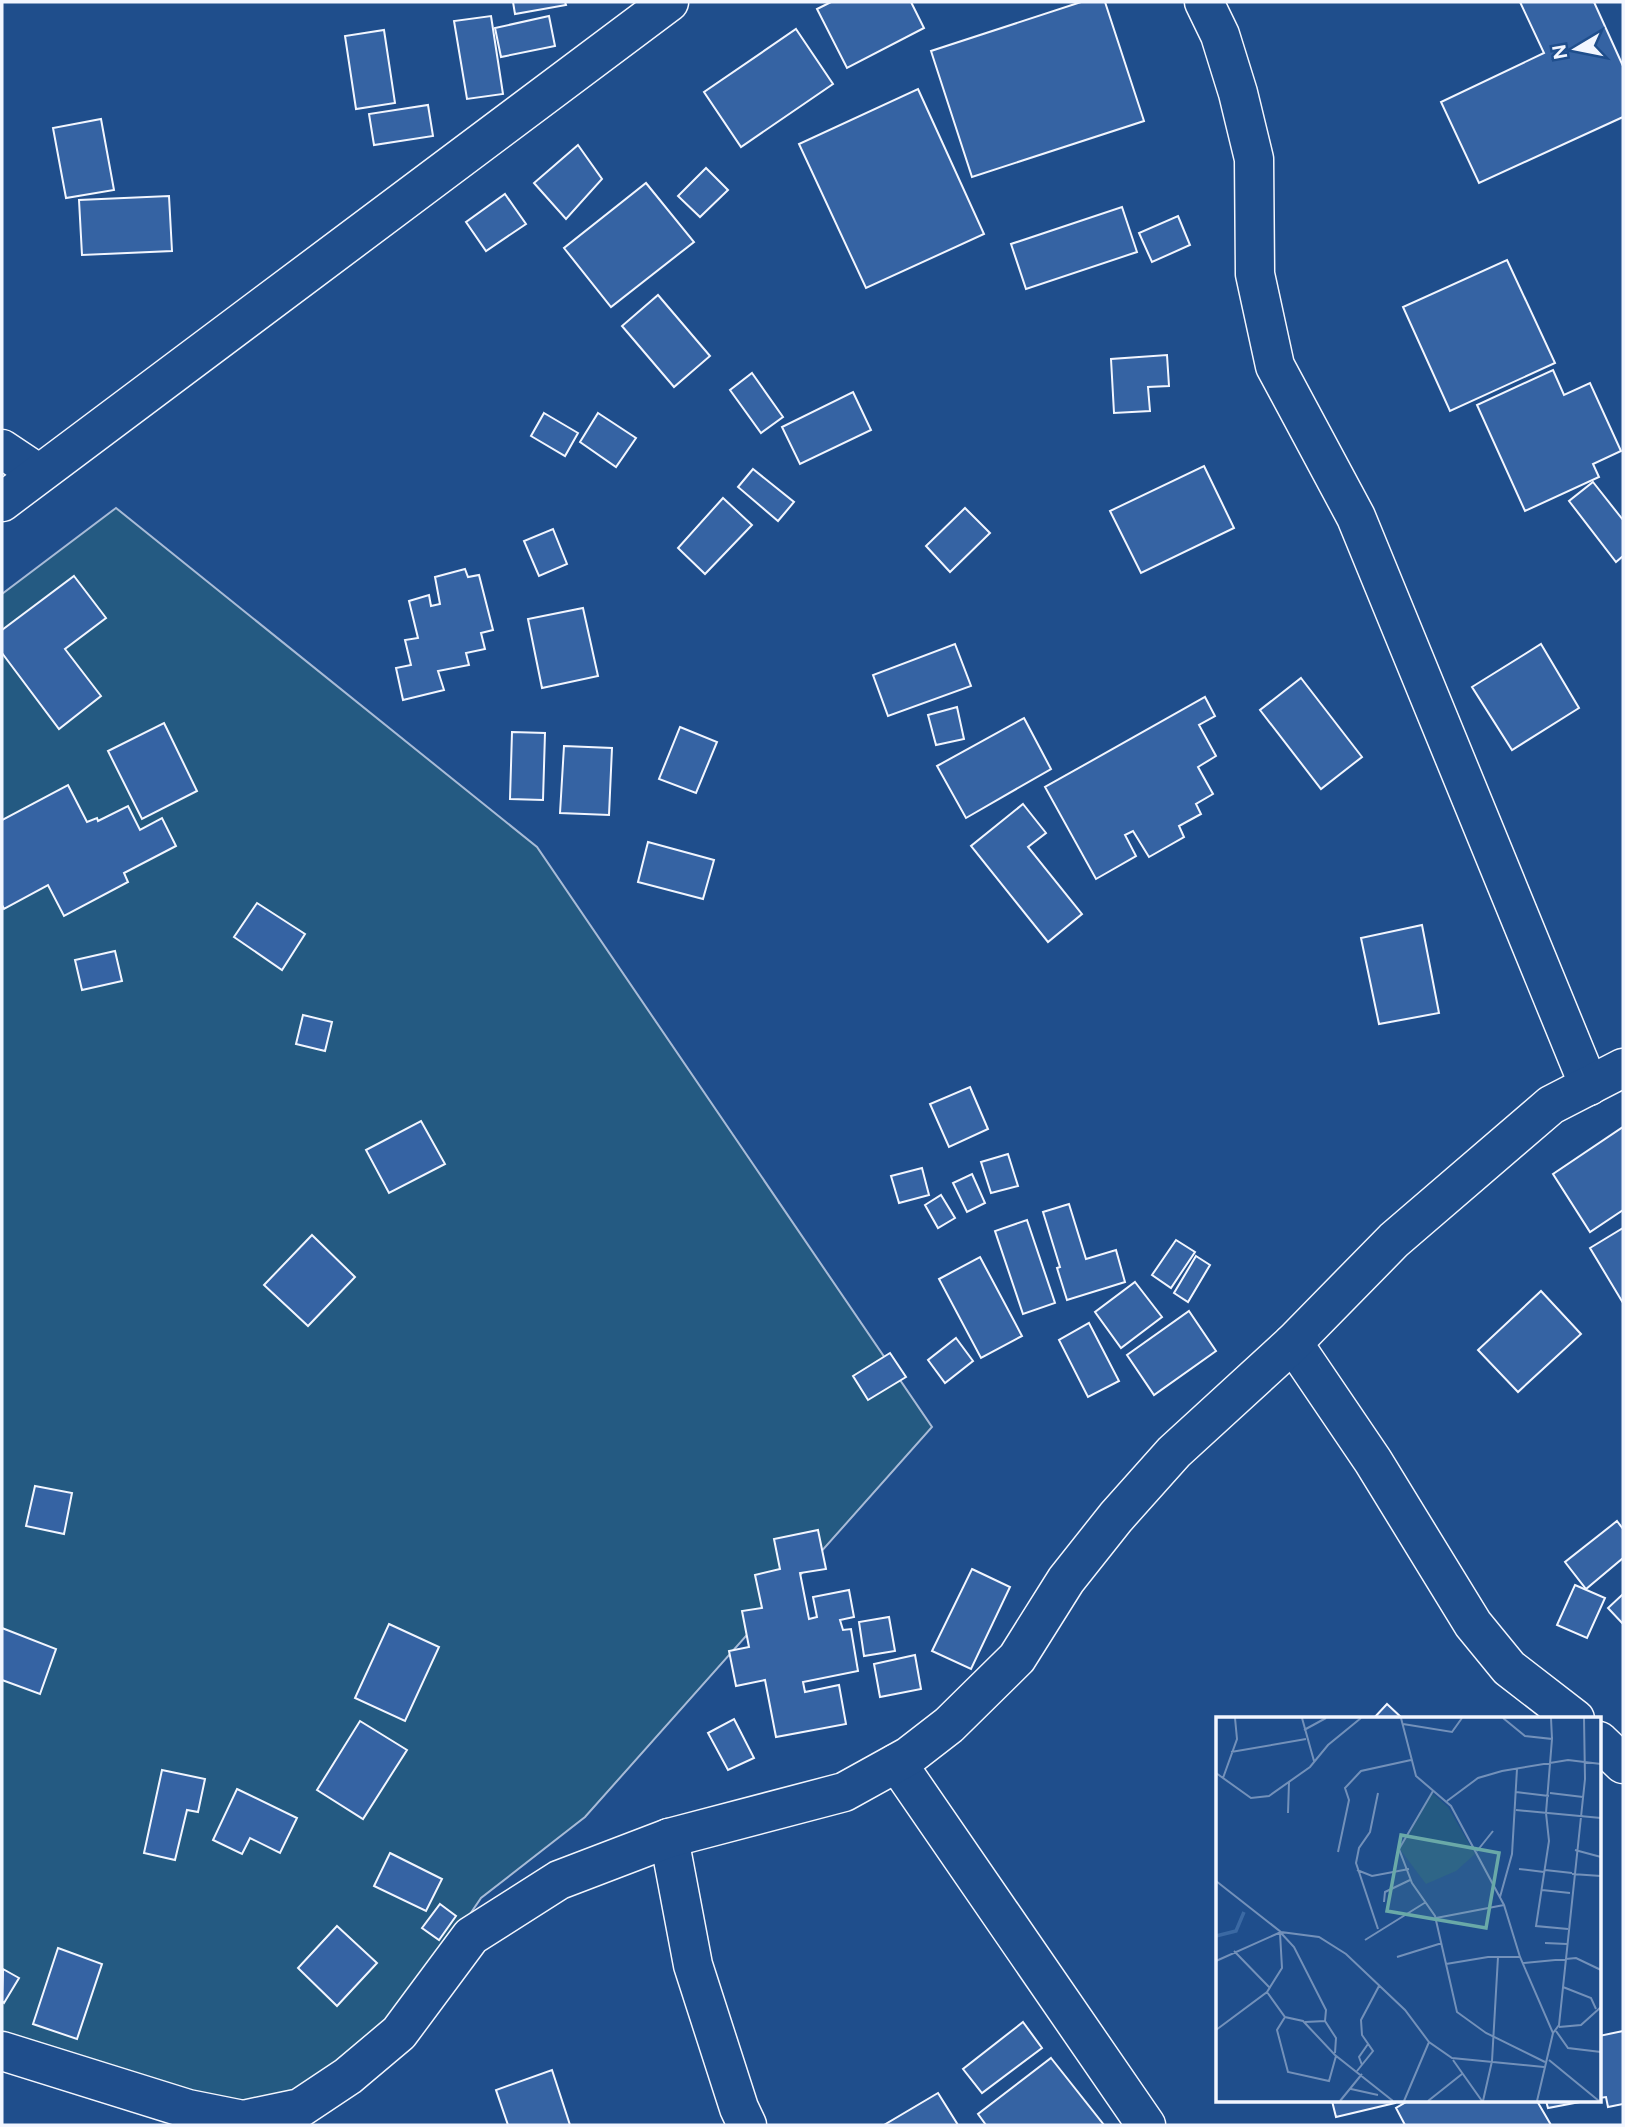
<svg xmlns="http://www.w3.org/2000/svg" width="1625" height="2127" font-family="Figtree,sans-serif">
<rect width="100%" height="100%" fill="#1f4e8c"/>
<path fill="#245a82" stroke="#a8bbd7" stroke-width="2" d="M116,508L537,847L932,1427L585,1817L481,1898L394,2026L262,2119L2,2052V594Z"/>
<g fill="#3563a3" stroke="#f2f6ff" stroke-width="2">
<path d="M513,2H565L566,5L515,14Z"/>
<path d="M831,2H911L924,28L847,68L817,9Z"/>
<path d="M1081,2H1105L1144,121L972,177L931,51Z"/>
<path d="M1520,2H1594L1623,66V117L1479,183L1441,102L1544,53Z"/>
<path d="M491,16L503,94L467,99L454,21Z"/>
<path d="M549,16L555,46L501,57L495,28Z"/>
<path d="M796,29L833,84L741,147L704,92Z"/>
<path d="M384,30L395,103L356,109L345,36Z"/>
<path d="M918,89L984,234L866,288L799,144Z"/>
<path d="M428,105L433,136L374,145L369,114Z"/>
<path d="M101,119L114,190L66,198L53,128Z"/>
<path d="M578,145L602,179L566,219L534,183Z"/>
<path d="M706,168L728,190L700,217L678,196Z"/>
<path d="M646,183L694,242L611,307L564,248Z"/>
<path d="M505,194L526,224L486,251L466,222Z"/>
<path d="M169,196L172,251L82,255L79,200Z"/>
<path d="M1122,207L1137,252L1026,289L1011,244Z"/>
<path d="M1178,216L1190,245L1152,262L1139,233Z"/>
<path d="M1507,260L1555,363L1450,411L1403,307Z"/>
<path d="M658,295L710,356L674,387L622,326Z"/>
<path d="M1167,355L1169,386L1148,387L1150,411L1114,413L1111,359Z"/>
<path d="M1553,370L1564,395L1590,383L1621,451L1593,464L1599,477L1525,511L1477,405Z"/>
<path d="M752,373L783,417L761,433L730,390Z"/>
<path d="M853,392L871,430L800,464L782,427Z"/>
<path d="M544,413L578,433L565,456L531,436Z"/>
<path d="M598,413L636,438L616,467L580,442Z"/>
<path d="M1204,466L1234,528L1141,573L1110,511Z"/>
<path d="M753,469L794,502L778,521L738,487Z"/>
<path d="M1593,482L1623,520V556L1616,562L1569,501Z"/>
<path d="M723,498L752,525L705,574L678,548Z"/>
<path d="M965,508L990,533L950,572L926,546Z"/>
<path d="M553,529L567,564L539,576L524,541Z"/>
<path d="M465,569L468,577L479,575L493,630L481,633L485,649L466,653L469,665L438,671L444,690L403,700L396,668L411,665L405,640L418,638L409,601L429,595L431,606L440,604L435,577Z"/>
<path d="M74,576L106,618L65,649L101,696L59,729L2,653V630Z"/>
<path d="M583,608L598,676L542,688L528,619Z"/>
<path d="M955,644L971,686L888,716L873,675Z"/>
<path d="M1541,644L1579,708L1512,750L1472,687Z"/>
<path d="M1301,678L1362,757L1321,789L1260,710Z"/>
<path d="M1205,697L1215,716L1199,725L1216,756L1198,767L1213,794L1196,804L1201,814L1179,826L1184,837L1149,857L1133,831L1125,835L1136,856L1096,879L1045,787Z"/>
<path d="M957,707L964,739L936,745L928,715Z"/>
<path d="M1024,718L1051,769L966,818L937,766Z"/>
<path d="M164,723L197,791L142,819L108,751Z"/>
<path d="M680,727L717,742L696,793L659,779Z"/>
<path d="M512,732L545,733L543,800L510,799Z"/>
<path d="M564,746L612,748L609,815L560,813Z"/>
<path d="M68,785L87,822L97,818L98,821L128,806L140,830L162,818L176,846L124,873L128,882L64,916L48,885L4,909L2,905V820Z"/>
<path d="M1023,804L1046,833L1028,847L1082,914L1048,942L971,846Z"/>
<path d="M648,842L714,860L703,899L638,882Z"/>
<path d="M257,903L305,934L282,970L234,937Z"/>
<path d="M1422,925L1439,1013L1379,1024L1361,938Z"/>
<path d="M115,951L122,981L82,990L75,960Z"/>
<path d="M303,1015L332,1022L325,1051L296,1044Z"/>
<path d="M970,1087L988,1129L949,1147L930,1104Z"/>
<path d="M421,1121L445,1164L389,1193L366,1150Z"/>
<path d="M1623,1127V1210L1590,1232L1553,1174Z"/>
<path d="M1008,1154L1018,1186L991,1193L981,1162Z"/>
<path d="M922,1168L929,1195L899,1203L891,1176Z"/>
<path d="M972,1174L985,1203L967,1212L953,1183Z"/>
<path d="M941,1195L955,1218L938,1228L925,1205Z"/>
<path d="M1069,1204L1086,1259L1116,1250L1125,1282L1067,1300L1057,1268L1060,1267L1043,1212Z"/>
<path d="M1027,1220L1055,1303L1023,1314L995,1231Z"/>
<path d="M1623,1228V1303L1590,1248Z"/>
<path d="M312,1235L355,1277L308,1326L264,1285Z"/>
<path d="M1176,1240L1195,1252L1171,1288L1152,1275Z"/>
<path d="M1196,1256L1210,1265L1188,1302L1174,1293Z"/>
<path d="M980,1257L1022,1336L981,1358L939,1279Z"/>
<path d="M1135,1282L1162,1317L1121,1348L1095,1312Z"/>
<path d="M1541,1291L1581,1334L1518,1392L1478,1350Z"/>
<path d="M1189,1311L1216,1351L1154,1395L1127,1355Z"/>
<path d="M1089,1323L1119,1381L1088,1397L1059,1340Z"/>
<path d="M956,1338L973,1361L945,1383L928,1360Z"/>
<path d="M890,1353L906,1377L868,1400L853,1376Z"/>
<path d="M35,1486L72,1493L64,1534L26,1526Z"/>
<path d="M1617,1521L1623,1529V1558L1586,1589L1565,1562Z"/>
<path d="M818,1530L826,1569L800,1573L809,1619L817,1617L813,1597L849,1590L854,1617L840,1620L843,1630L851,1629L858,1671L803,1682L805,1692L839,1685L846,1724L776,1737L765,1680L736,1686L729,1651L749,1647L742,1611L762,1608L755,1575L780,1569L774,1539Z"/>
<path d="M972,1569L1010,1587L971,1669L932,1651Z"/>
<path d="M1575,1585L1605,1598L1587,1638L1557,1625Z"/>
<path d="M1623,1594V1624L1608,1608Z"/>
<path d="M889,1617L895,1651L864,1656L859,1622Z"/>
<path d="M389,1624L439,1647L405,1721L355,1698Z"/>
<path d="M2,1628L56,1649L40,1694L2,1680Z"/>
<path d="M915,1655L921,1689L880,1697L874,1664Z"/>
<path d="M1387,1704L1403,1719H1373Z"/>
<path d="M734,1719L754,1758L728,1770L708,1733Z"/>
<path d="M360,1721L407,1750L363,1819L317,1790Z"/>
<path d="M162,1770L205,1779L198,1812L187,1810L175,1860L144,1853Z"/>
<path d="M237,1789L297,1818L280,1853L250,1838L242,1854L213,1840Z"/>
<path d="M390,1853L442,1879L426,1911L374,1886Z"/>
<path d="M440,1904L456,1916L439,1940L422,1928Z"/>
<path d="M337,1926L377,1963L337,2006L298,1968Z"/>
<path d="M58,1948L102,1964L77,2039L33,2024Z"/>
<path d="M3,1969L19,1978L4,2003L2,2001Z"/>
<path d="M1023,2022L1042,2048L982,2093L963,2069Z"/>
<path d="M1623,2031V2104L1608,2107L1606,2097L1599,2098V2036Z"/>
<path d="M1051,2058L1104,2125H986L978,2114Z"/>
<path d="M552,2070L570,2125H508L496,2090Z"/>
<path d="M938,2093L958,2125H884Z"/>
<path d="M1332,2101H1394L1395,2103L1336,2117Z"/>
<path d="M1408,2101H1537L1551,2125H1405L1396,2108Z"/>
<path d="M1546,2101H1585L1548,2108Z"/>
</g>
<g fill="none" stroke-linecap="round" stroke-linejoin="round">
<g stroke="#f2f6ff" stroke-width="41">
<g id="street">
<path d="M1204,2L1220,35L1238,93L1254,159L1255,274L1275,366L1356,517L1589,1086"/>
<path d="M2,449L38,473"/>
<path d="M1293,1343L1373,1461L1473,1624L1509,1668L1575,1719"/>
<path d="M1599,1741L1623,1764"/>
<path d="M897,1763L1146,2125"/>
<path d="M669,1838L693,1965L739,2108L747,2125"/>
<path d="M2,2051L188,2109L243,2120L300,2108L348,2076L399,2033L471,1936L559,1880L669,1838L844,1792L909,1756L949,1725L1017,1658L1066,1580L1116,1517L1174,1452L1293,1343L1394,1240L1551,1105L1623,1068"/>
</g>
</g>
<g stroke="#f2f6ff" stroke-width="41">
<path id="secondary" d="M2,502L669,2"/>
</g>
<use href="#street" stroke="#1f4e8c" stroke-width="38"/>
<use href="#secondary" stroke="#1f4e8c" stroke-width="38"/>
</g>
<g transform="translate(1216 1717)">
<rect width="385" height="385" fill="#1f4e8c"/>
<path d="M215,75L232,90L259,137L240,154L210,167L183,131Z" fill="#245a82"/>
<path fill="none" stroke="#3b69a3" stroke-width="3.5" d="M0,219L20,214L28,195"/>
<path fill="none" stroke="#7391ba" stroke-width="2" d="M86,1L98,44M185,1L200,59L235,89L288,188L304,240L337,316L321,384M287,1L309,19L336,22L330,96L333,124L320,209L352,212M335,1L336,22M187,7L236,15L246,1M88,13L110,1M15,35L90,22M0,56L35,81L53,79L94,50L112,28L145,1M7,61L21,22L19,1M217,74L183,132L196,166L219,199L241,295L270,316L329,345M300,75L333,79M334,76L367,80M231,84L262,61L286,54L352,43L385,47M300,93L385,101M72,96L73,65M359,133L385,140M261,134L277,114M122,135L133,83L129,71L145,54L195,43M303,152L328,155M141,153L156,159L193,152M329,153L356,156M356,157L385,159M0,164L65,215L103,220L130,237L189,293L213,325L236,341L328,350M326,173L354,176M284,180L296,137L301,52M168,185L169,175L194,163M220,201L288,188M162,212L140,146L143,131L154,115L162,76M65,216L78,230L110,293L109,304L89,305M149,223L210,185M329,226L351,227M18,234L53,270M181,240L226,226M0,244L65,215M307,246L360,241L385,253M230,247L272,240H304M347,270L375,281L380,292M51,275L69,300L87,304L119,338L177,384M69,300L61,313L72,355L113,364L120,339M109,304L120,321L119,336M343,310L365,308L385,290M0,313L51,275L66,251L64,216M340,314L352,331L385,335M337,316L343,308L369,62L368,1M237,343L266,384M333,343L383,384M146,348L143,340L152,327M141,354L157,334L146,318L145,303L163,269M135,372L162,378M124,384L146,357M188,384L213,325M212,384L246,357M267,384L276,344L282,240"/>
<path fill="#6aa9a8" fill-opacity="0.15" stroke="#6aa9a8" stroke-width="3.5" d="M185,118L283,136L270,211L171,194Z"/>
<rect width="385" height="385" fill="none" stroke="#f2f6ff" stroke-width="3.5"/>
</g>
<rect width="1625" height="2127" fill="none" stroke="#f2f6ff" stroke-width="7"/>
<g transform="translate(1576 49) rotate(260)" stroke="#1f4e8c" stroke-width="5" paint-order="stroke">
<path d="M0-5L12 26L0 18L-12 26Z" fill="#f2f6ff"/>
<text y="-10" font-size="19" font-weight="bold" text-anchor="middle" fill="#f2f6ff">N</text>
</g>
</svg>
